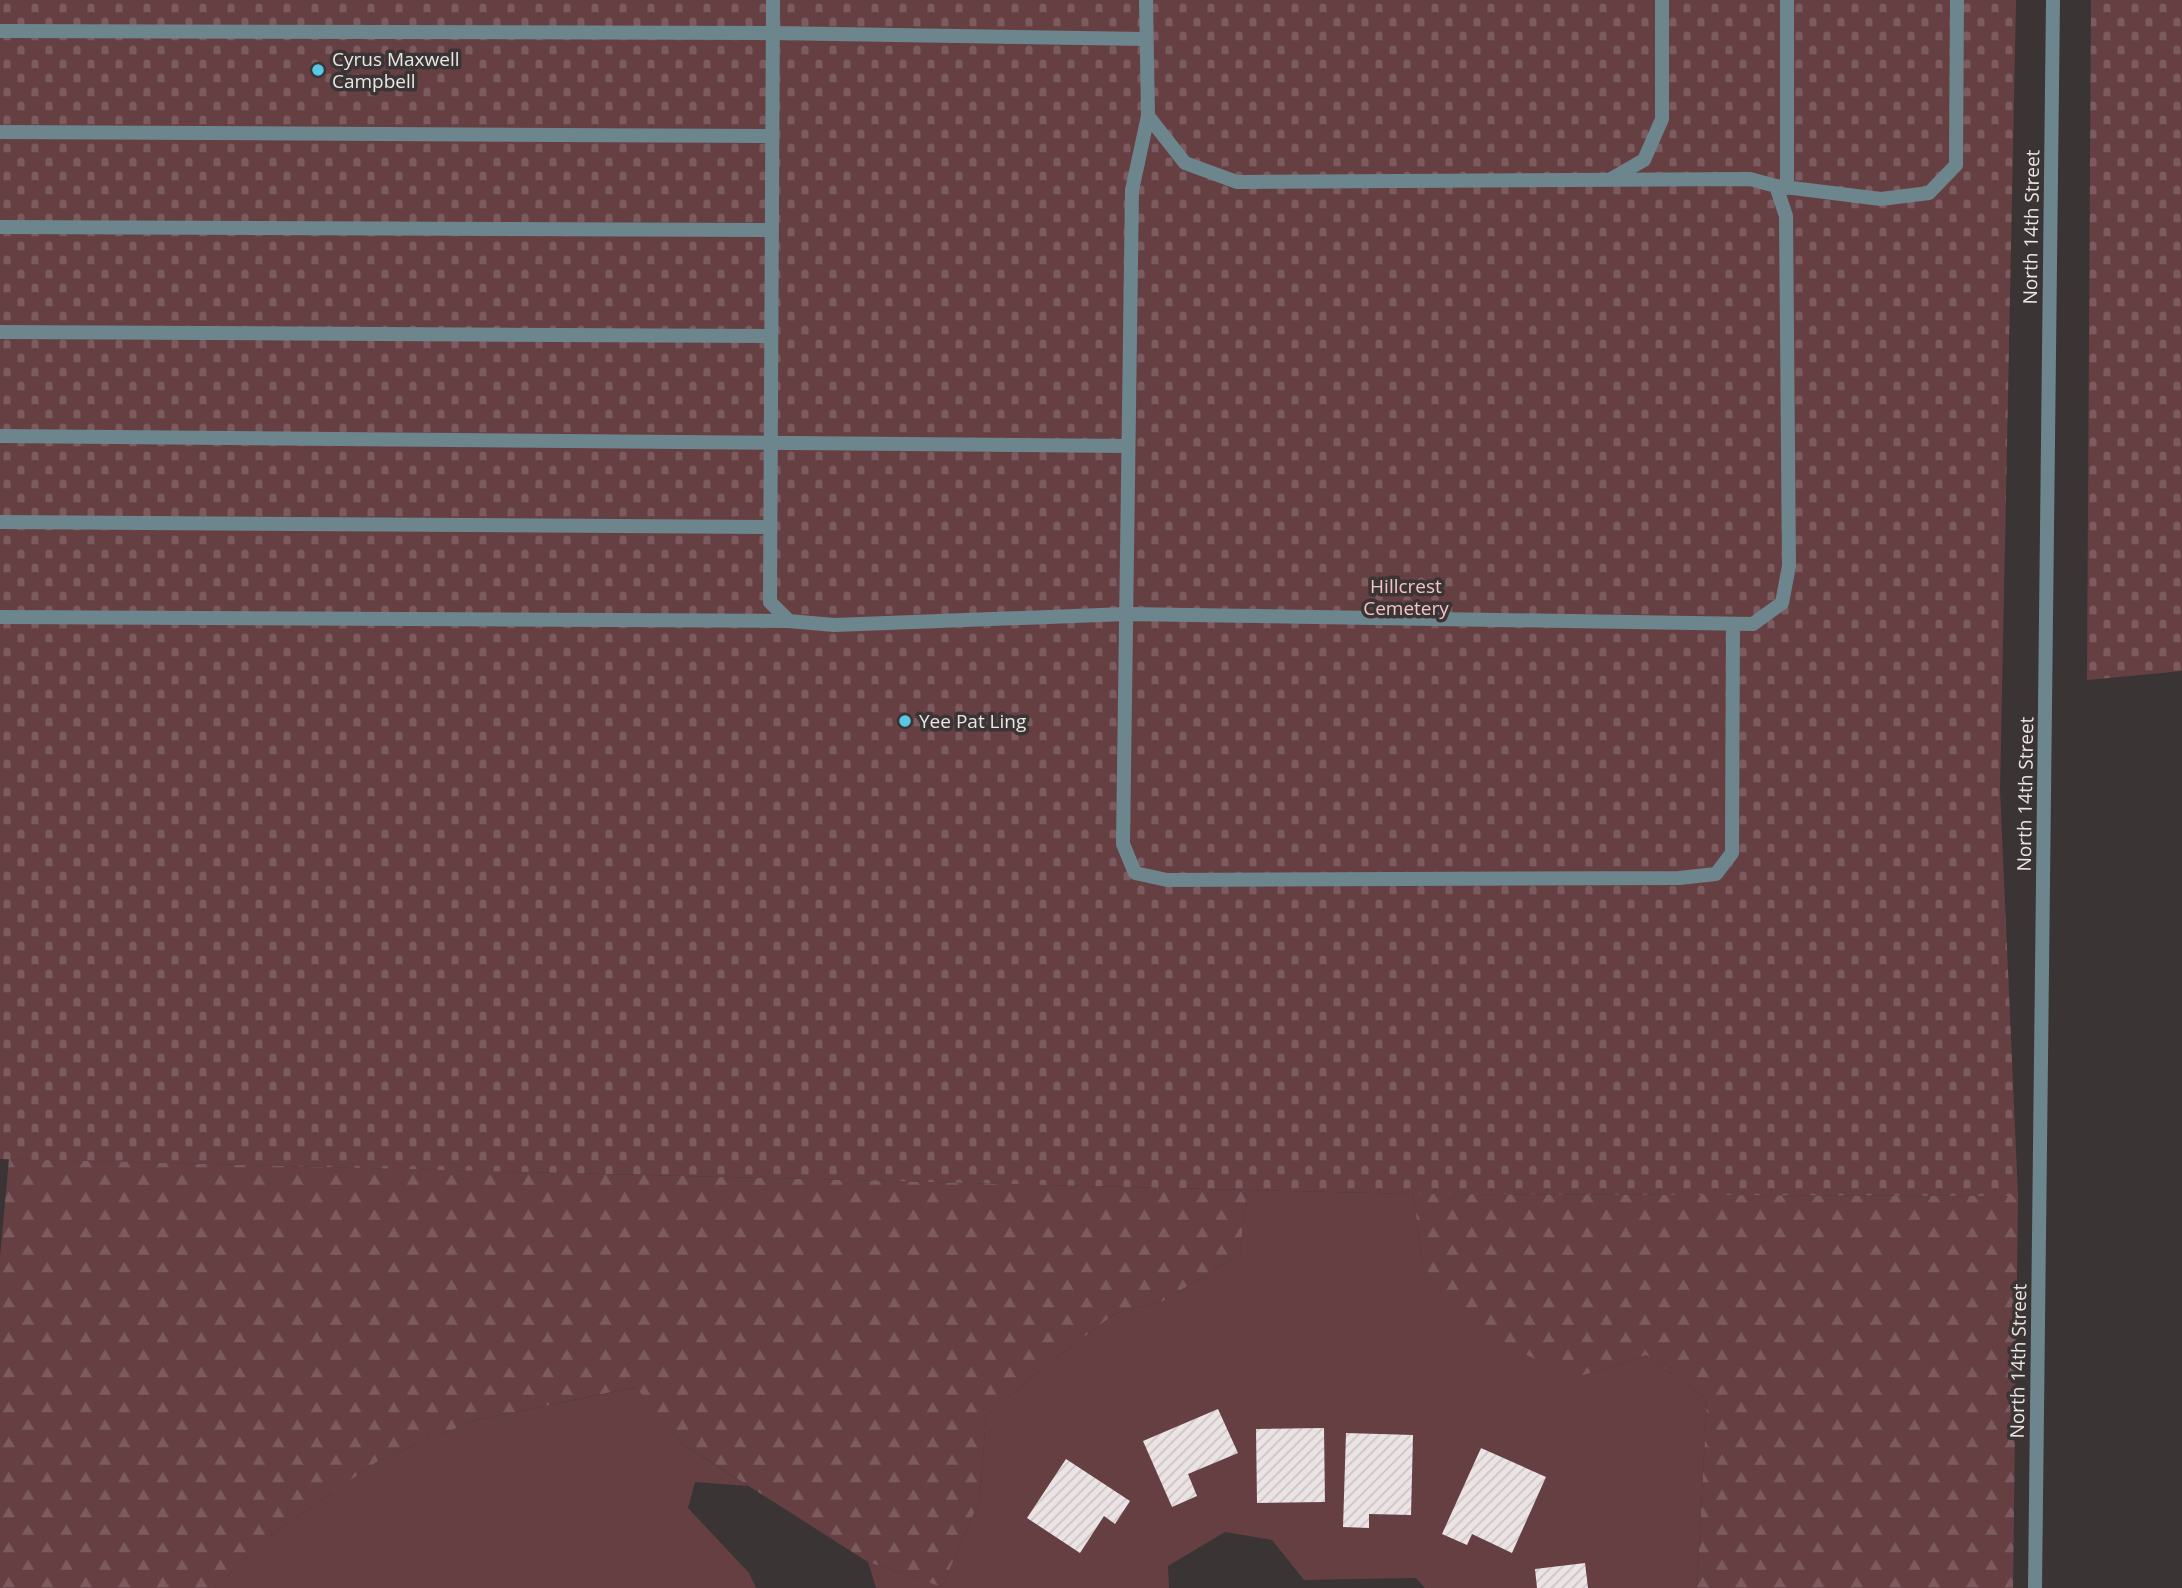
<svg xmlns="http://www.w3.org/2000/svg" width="2182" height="1588" font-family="'Open Sans',sans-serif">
<defs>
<pattern id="forest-firs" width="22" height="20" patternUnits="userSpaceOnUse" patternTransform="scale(1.75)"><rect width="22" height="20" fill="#663f43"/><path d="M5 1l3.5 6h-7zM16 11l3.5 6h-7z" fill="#7c5b5e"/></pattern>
<pattern id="cemetery-stones" width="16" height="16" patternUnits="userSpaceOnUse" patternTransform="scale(1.75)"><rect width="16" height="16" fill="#663f43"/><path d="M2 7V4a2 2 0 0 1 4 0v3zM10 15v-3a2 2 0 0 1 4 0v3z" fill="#7c5b5e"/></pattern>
<pattern id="building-hatch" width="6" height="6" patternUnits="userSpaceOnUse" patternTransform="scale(1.75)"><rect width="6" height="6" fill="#ece4e4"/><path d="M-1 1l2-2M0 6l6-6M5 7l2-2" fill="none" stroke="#cbc4c4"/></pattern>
</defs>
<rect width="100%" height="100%" fill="#3a3434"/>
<g fill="#663f43">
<path d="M1247,1190L1413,1194L1423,1266L1578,1377L1646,1355L1707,1399L1697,1588H1425L1416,1578L1304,1580L1272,1540L1225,1532L1168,1566L1169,1588H876L868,1562L942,1587L980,1499L986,1416L1045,1366L1116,1313L1163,1301L1240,1254Z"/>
<path d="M637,1387L681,1443L748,1486L695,1482L688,1508L749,1573L756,1588H214L271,1535L381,1459L476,1420Z"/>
</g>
<g fill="url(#forest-firs)">
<path d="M9,1159L1247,1190L1240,1254L1163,1301L1116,1313L1045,1366L986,1416L980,1499L942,1587L868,1562L681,1443L636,1387L476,1420L381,1459L271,1535L214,1588H0V1257Z"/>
<path d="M1413,1194L2018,1196L2013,1588H1697L1707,1399L1646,1355L1578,1377L1496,1342L1423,1266Z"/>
</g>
<g fill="url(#cemetery-stones)">
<path d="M0,0H2016L2000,790L2018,1196L1413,1194L0,1159Z"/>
<path d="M2091,0H2182V671L2087,680Z"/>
</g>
<g fill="url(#building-hatch)">
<path d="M1218,1409L1238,1453L1188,1474L1197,1496L1172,1507L1143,1441Z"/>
<path d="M1324,1428L1325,1502L1257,1503L1256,1429Z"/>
<path d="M1346,1433L1413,1435L1411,1515L1369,1514V1528L1343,1527Z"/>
<path d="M1481,1448L1546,1477L1512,1553L1472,1534L1467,1545L1442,1534Z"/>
<path d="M1066,1459L1130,1501L1115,1524L1104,1516L1080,1553L1027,1518Z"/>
<path d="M1585,1563L1588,1588H1537L1535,1569Z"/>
</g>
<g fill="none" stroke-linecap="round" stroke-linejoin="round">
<g stroke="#6d868d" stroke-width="14">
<path d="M773,0L770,602L789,621L834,625L1126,614L1753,624L1782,603L1789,566L1786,216L1776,186L1750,179L1237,182L1185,163L1148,116L1146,0"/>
<path d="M0,31L773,33L1146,39"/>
<path d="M1148,116L1132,190L1123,844L1135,873L1167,880L1679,878L1716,874L1732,853L1733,624"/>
<path d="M0,132L772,136"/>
<path d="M1611,179L1644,160L1662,119V0"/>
<path d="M1776,186L1881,199L1929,193L1956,165L1957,0"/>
<path d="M1787,188V0"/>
<path d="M0,227L772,230"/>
<path d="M0,332L771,336"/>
<path d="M0,436L1128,446"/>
<path d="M0,522L770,527"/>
<path d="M0,617L789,621"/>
</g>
<path stroke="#6d868d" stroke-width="14" d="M2035,1588L2053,0"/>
</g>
<g fill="#59c8e4" stroke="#3a3434" stroke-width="2.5">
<circle cx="318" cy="70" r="7"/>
<circle cx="905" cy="721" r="7"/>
</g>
<g text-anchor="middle" stroke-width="7" stroke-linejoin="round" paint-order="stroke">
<g font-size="19" fill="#eae6e6" stroke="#3a3434" text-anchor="start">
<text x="332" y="66">Cyrus Maxwell<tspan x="332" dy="22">Campbell</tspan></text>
<text x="919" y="728">Yee Pat Ling</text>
</g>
<g font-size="19" fill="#eae6e6" stroke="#3a3434">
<text transform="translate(2031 227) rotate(-89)" y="7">North 14th Street</text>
<text transform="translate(2025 794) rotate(-89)" y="7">North 14th Street</text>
<text transform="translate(2018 1361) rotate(-89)" y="7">North 14th Street</text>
</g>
<g font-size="19" fill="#f6c3c7" stroke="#3a3434">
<text x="1406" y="593">Hillcrest<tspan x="1406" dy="22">Cemetery</tspan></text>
</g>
</g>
</svg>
